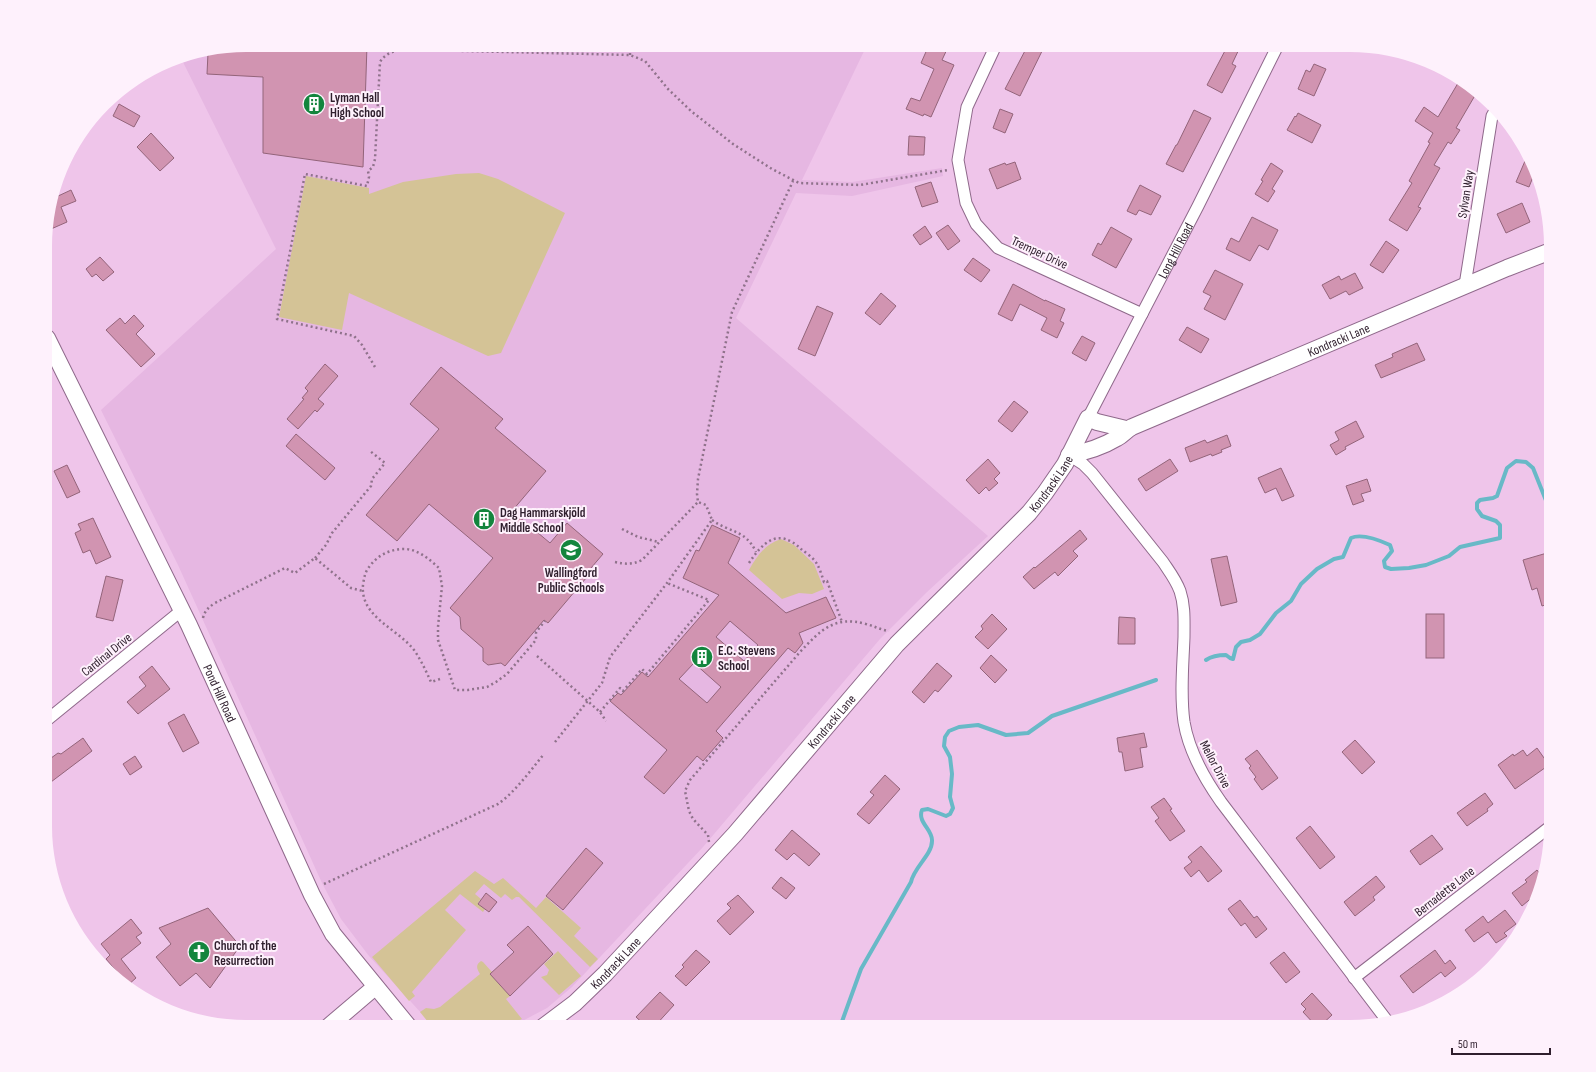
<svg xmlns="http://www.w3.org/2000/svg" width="1596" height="1072" font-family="'Sofia Sans Condensed',sans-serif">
<rect width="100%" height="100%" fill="#efc5ea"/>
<path fill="#e6b7e2" d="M246,45H867L802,180L852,182L942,168L943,176L852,196L796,193L736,318L988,536L927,592L880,639L703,847L572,987L547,1008L511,1027H434L369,956L341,919L322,883L178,565L101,410L276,249L181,58Z"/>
<g fill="#d4c396">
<path d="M479,173L498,179L565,213L501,353L488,356L349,293L342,330L279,317L306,176L369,188V194L403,182L456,174Z"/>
<path d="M781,539L794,545L814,564L824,589L812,594L799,593L782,599L749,570C757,556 765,544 781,539Z"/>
<path d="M475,871L494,884L503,878L536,908L546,897L581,928L574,936L598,959L590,967L519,897H516L512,900L505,894L501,898L484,884L475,894L481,899L478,903L485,909L483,912L460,894L445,910L466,930L412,992L415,996L409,1001L372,957Z"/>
<path d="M558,951L581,976L559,995L541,977L547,975L549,970L544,964Z"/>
<path d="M481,961L483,962L492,972L490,974L510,996L506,999L522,1019L503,1027H432L420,1012L426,1008L434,1009L440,1007L480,974C477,969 475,965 481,961Z"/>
</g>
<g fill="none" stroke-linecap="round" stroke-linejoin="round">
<g stroke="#68b9c7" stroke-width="4">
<path d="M1206,660C1212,656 1218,655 1226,655L1230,658L1233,659L1236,647L1241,642L1250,640L1260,634L1276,613L1291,601L1301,584L1317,569L1334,559L1343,557L1351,538C1362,533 1379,540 1390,545L1392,551L1384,561L1385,567L1391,569L1409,568L1426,565L1449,556L1460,547L1500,538V525L1496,521L1482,516L1477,509V503L1480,500L1493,498L1497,496L1507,468L1516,461L1526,462L1533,468L1551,513"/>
<path d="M840,1027L861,969L911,882C914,867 932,855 932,841C933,830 917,822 922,810L928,809L946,816L950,814L953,808L950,797L952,774L950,757L944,746L945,737L949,731L959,727L978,725L1006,735L1028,733L1052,716L1156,680"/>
</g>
</g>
<g fill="#d194b1" stroke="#93647a" fill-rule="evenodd">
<path d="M246,45H367L363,167L263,153V77L207,74L208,53Z"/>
<path d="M929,45H949L942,60L954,65L931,117L924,114L923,116L906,109L911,98L920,101L934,69L921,63Z"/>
<path d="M1028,45H1045L1020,96L1005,89Z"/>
<path d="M1228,45H1241L1232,64L1236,66L1222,93L1207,85Z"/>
<path d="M1314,64L1326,69L1314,96L1298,89L1306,70L1310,72Z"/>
<path d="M1461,78L1477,92L1456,128L1460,130L1451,144L1448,142L1434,165L1440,168L1418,207L1421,208L1407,231L1389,220L1412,183L1409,181L1430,143L1428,142L1433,133L1415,121L1424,107L1438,117Z"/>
<path d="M119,104L140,116L134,127L113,116Z"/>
<path d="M1000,109L1013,114L1005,133L993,128Z"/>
<path d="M1194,110L1211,118L1183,172L1166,164L1176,145H1177Z"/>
<path d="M1298,113L1321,125L1312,143L1287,130L1295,116L1296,117Z"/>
<path d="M151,133L174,158L160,171L137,147Z"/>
<path d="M909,136L925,137L924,155H908Z"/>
<path d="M1528,154L1535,172L1529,187L1516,182Z"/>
<path d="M1015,162L1021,179L997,189L989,169L1005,163L1006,165Z"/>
<path d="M1271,163L1283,171L1272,189L1275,191L1268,202L1255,194L1263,181L1261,180Z"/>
<path d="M931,182L938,202L922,207L915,187Z"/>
<path d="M1140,185L1161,196L1151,215L1139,210L1136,215L1127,211Z"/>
<path d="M71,190L76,201L61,207L67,222L51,229L47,219L55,193L56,197Z"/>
<path d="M1522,203L1530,222L1506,233L1497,214Z"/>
<path d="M1252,217L1278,230L1268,250L1259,245L1250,261L1226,249L1231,238L1239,242Z"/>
<path d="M948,225L960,241L948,250L936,233Z"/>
<path d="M925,226L932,237L920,245L913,235Z"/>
<path d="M1111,227L1132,239L1116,268L1092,255L1098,243L1101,245Z"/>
<path d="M1386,241L1399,250L1383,273L1370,265Z"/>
<path d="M100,257L114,272L103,281L96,274L92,277L86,269Z"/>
<path d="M973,258L990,270L981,282L964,270Z"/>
<path d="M1215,270L1243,284L1225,320L1204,309L1211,296L1203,292Z"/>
<path d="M1355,273L1363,288L1349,295L1346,291L1330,299L1322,285L1339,276L1341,280Z"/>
<path d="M1013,284L1045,301V300L1065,309L1060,321L1064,323L1057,338L1041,330L1047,318L1020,304L1012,321L998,314Z"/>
<path d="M881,293L896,306L880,325L865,313Z"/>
<path d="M817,306L833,313L815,356L798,349Z"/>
<path d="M134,315L144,326L136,334L155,354L141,367L106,330L120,318L125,324Z"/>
<path d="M1187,327L1209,339L1201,353L1179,340Z"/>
<path d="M1082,336L1095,343L1086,361L1072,353Z"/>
<path d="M1417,343L1425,360L1381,378L1375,365L1393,357L1392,354Z"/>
<path d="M325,364L338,376L318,399L324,404L317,412L315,410L298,429L287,419L304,399L302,398L308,391L305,388Z"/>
<path d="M441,367L503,419L495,428L546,471L512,511L550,543L567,523L603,554L585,575L587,577L548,623L544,620L505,666L501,663L488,665L483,661V648L461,629L460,617L450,608L493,558L429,504L397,541L366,515L439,429L410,404Z"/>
<path d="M1014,401L1028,412L1012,432L998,421Z"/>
<path d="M1356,421L1364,437L1345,447L1346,449L1336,455L1330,445L1339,440L1335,432Z"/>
<path d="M296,434L335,468L325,480L286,446Z"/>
<path d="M1227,435L1231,446L1221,450L1222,452L1212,456L1211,454L1190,462L1185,448L1205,440L1207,443Z"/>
<path d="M988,459L1000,473L994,479L998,483L989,491L986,487L979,494L966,480Z"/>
<path d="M1170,459L1178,471L1146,491L1138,479Z"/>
<path d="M67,465L80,492L67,498L54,471Z"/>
<path d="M1281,468L1294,496L1282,501L1276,488L1265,493L1258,478Z"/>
<path d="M1367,479L1371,491L1361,494L1364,501L1353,505L1346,486Z"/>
<path d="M93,518L111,557L96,564L90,550L83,553L75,533L81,530L78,524Z"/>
<path d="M712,525L740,538L728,563L786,613L826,597L836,618L799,633L803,643L795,653L788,648L716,731L723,738L703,761L697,756L664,794L644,777L667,750L610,701L618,693L621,695L642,672L648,677L719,595L683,578L696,550L699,551ZM730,621L758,645L744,661L716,637ZM694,663L721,687L707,703L679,679Z"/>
<path d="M1080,530L1087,539L1073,551L1078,556L1058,576L1055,572L1034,589L1023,577L1034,567L1035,568Z"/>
<path d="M1547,553L1551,566V603L1542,606L1537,588L1532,590L1523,560Z"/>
<path d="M1227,556L1237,602L1221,606L1211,559Z"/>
<path d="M106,576L123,580L113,621L96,617Z"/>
<path d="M992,614L1007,629L988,649L975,637L983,629L981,626Z"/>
<rect x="1426" y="614" width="18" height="44"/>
<path d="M1119,617L1135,618V644H1118Z"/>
<path d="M991,655L1007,670L995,683L980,668Z"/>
<path d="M937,663L952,676L938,692L935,690L924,703L912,692Z"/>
<path d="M152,666L170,689L138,714L127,702L146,686L139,677Z"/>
<path d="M184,714L199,743L183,752L168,723Z"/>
<path d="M1144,733L1147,747L1140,748L1143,767L1125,771L1122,752H1119L1117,738Z"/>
<path d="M83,738L92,751L47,785V761L58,753L61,754Z"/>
<path d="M1355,740L1375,762L1362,774L1342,752Z"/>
<path d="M1537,748L1549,765L1515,789L1498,765L1513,754L1514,756L1523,750L1527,756Z"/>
<path d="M1257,750L1278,778L1262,790L1254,779L1256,777L1249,768L1251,766L1245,759Z"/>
<path d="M135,756L142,767L130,775L123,764Z"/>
<path d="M885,775L900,789L869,824L857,814L874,795L870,792Z"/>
<path d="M1485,793L1493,804L1487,809L1488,811L1467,826L1457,813Z"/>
<path d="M1164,798L1172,809L1170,810L1185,831L1170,841L1155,821L1159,818L1151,807Z"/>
<path d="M1310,826L1335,857L1320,869L1296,838Z"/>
<path d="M792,830L820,854L809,866L794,853L787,860L775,850Z"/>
<path d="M1432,835L1443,849L1420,865L1410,851Z"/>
<path d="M1201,846L1222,871L1208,882L1199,870L1191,877L1184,868L1192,862L1188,857Z"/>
<path d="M586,848L603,863L563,910L546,896Z"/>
<path d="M1537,870L1543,878L1540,891L1522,906L1512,893L1527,882L1525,880Z"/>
<path d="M1376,876L1385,887L1373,897L1375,900L1355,916L1344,902Z"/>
<path d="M781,877L795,888L786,899L772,888Z"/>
<path d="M486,893L497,902L489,912L478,904Z"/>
<path d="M738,895L754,912L730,935L717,921L731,908L727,904Z"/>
<path d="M1240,900L1254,918L1257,916L1267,929L1256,938L1245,923L1241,926L1228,909Z"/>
<path d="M208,908L240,946L210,988L196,973L180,986L156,957L171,944L159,928Z"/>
<path d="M1505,910L1516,924L1504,933L1507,936L1496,943L1488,932L1474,942L1465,930L1483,916L1488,923Z"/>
<path d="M131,919L142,933L136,937L141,943L121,959L136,978L128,985L106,959L110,955L101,944Z"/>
<path d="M528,926L553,954L510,996L490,974L514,952L507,945Z"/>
<path d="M696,950L710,962L686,986L675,976L684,967L682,965Z"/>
<path d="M1435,950L1445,964L1450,960L1456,968L1445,977L1441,972L1413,993L1400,976Z"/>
<path d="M1284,952L1300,972L1286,983L1270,963Z"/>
<path d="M660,992L674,1005L654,1027H647L636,1017Z"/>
<path d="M1312,993L1332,1015L1319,1027H1317L1303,1012L1306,1009L1301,1004Z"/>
</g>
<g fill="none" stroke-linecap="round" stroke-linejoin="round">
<g stroke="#8f698b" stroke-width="13">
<g id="minor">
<path d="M996,45L967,107L958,160L966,203L976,224L998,248L1142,314"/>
<path d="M1465,285L1492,116L1496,109"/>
<path id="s1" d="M1088,418L1198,206L1278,45"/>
<path d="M1069,455L1083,464L1092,473L1163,562C1169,571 1176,580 1180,591C1185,606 1184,621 1184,637C1183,665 1180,694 1184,722C1189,752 1204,778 1221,802L1388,1022"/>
<path d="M47,720L182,610"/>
<path d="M1354,978L1551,826"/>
</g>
</g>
<g stroke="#8f698b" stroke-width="18">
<g id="secondary">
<path id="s2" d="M47,338L189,625L312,895L333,934L409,1027"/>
<path id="s3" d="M1069,455C1086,452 1102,447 1117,438C1123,435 1126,430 1132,427L1507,268L1551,251"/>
<path d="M328,1027L375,987"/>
<path id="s4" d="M543,1027L575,1003L605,974L735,834L897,644L1029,513L1045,493L1065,464L1088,418L1097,422L1126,429"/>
</g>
</g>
<g stroke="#8f728b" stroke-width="2.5" stroke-dasharray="2 3" stroke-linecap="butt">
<path d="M630,55V45"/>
<path d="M375,367L362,345L354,336L277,319L305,174L367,186L369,177L368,171L373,167L375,159L380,62C389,47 408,50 424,50L630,55L645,61L668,89L691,111L733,144L772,169L799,183L860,185L948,170"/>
<path d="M712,520C730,533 745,529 756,552"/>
<path d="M622,529L638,537L659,542"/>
<path d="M315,558L326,545L332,533L371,486L372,479L385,463L370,451"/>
<path d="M615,562C625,564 632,565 642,560L698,502L697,494L698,479L732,312L793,181"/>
<path d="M749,563C763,542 778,527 801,549C806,553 814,558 817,564C820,569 822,576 824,582L827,581L842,622"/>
<path d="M203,618C205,610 209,607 215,603L285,568L295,573L315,558L351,588L363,591"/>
<path d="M537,656L600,712L606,721"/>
<path d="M440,679L431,682C426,671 421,660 414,650C397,628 360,617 363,585C364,578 365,572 369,567C377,556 388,550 402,549C417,548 429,559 439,568L442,586L438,627V640L455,690H468L487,687L496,682L507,674L536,640V632L545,621"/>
<path d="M600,712L620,688L623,691L642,669L647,674L709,600L667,583"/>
<path d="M555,742L602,683L610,657L667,583L712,520L706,505L698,502"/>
<path d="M709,842L708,835L693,819L689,811L685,791L690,780L800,652C820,631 834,615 866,624C874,626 881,630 889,631"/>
<path d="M324,884L498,804C516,791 530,771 544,754"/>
</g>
<use href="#minor" stroke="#fff" stroke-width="11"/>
<use href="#secondary" stroke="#fff" stroke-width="16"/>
</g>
<defs>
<g id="building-disc" transform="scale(1.15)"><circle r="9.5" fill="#13853d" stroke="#fef1fc"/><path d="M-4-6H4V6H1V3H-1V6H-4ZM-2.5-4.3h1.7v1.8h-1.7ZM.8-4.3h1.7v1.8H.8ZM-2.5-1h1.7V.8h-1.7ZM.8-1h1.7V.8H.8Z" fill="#fff"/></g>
<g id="school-disc" transform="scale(1.15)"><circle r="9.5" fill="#13853d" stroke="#fef1fc"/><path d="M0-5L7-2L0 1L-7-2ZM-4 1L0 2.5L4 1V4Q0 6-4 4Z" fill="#fff"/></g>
<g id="church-disc" transform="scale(1.15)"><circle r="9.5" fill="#13853d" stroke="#fef1fc"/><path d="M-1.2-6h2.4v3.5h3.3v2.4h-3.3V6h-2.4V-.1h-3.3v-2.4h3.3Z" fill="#fff"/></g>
</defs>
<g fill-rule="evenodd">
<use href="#building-disc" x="314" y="104"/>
<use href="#building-disc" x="484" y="519"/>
<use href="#school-disc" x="571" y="550"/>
<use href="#building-disc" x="702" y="657"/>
<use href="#church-disc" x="199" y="952"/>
</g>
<g text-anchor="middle" stroke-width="4" stroke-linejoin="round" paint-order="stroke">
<g font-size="13" font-weight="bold" fill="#2f1f2d" stroke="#fef1fc" text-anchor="start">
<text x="330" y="102">Lyman Hall<tspan x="330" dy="15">High School</tspan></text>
<text x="500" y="517">Dag Hammarskjöld<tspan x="500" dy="15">Middle School</tspan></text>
<text x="571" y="577" text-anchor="middle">Wallingford<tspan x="571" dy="15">Public Schools</tspan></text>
<text x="718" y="655">E.C. Stevens<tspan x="718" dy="15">School</tspan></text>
<text x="214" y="950">Church of the<tspan x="214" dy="15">Resurrection</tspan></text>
</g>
<g font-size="13" fill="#2f1f2d" stroke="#fef1fc">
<text transform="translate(1465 194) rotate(-81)" y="5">Sylvan Way</text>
<text dy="5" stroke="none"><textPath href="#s1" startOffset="189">Long Hill Road</textPath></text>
<text transform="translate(1040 252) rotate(25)" y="5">Tremper Drive</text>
<text dy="5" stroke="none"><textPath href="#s3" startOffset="294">Kondracki Lane</textPath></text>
<text dy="5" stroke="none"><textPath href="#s4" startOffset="745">Kondracki Lane</textPath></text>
<text transform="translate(106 654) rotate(-39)" y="5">Cardinal Drive</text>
<text dy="5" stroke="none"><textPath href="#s2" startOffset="395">Pond Hill Road</textPath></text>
<text dy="5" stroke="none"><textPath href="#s4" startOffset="421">Kondracki Lane</textPath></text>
<text transform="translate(1216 764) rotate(62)" y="5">Mellor Drive</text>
<text transform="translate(1444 891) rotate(-38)" y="5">Bernadette Lane</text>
<text dy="5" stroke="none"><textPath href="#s4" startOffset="97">Kondracki Lane</textPath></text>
</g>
</g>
<path d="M0 0H1596V1072H0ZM246 52H1350A194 194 0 0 1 1544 246V826A194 194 0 0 1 1350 1020H246A194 194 0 0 1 52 826V246A194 194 0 0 1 246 52Z" fill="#fef1fc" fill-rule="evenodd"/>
<path d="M1452 1048v6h98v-6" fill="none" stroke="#2f1f2d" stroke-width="2"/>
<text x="1458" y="1048" font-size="12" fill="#2f1f2d" stroke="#fef1fc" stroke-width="3" paint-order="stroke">50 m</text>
</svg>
